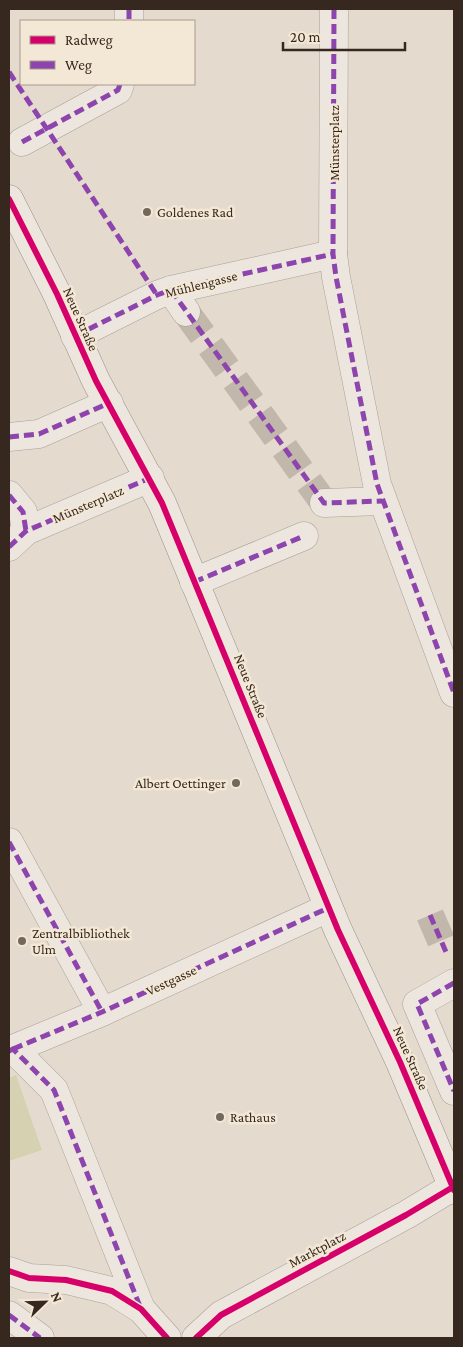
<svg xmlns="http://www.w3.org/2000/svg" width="463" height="1347" font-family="'Crimson Pro',serif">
<rect width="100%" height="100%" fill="#e4dbce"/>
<path fill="#d5d1b1" d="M16,1075L42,1150L9,1161V1078Z"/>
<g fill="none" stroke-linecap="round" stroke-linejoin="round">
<g stroke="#c1b7ab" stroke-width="28" stroke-dasharray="28 14" stroke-linecap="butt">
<path d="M186,312L324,503"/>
<path d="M430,915L446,952"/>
</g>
<g stroke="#a9a097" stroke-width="29">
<g id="street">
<path d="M129,9V21"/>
<path d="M334,9L333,254L336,277L377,484L454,693"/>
<path d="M22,142L118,90L120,84"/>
<path d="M171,290L186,312"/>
<path d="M75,336L157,295L171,290L333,254"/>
<path d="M9,437L39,434L109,403"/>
<path d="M9,495L23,512L26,531"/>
<path d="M324,503L382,501"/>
<path d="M9,547L26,531L150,478"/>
<path d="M194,582L304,536"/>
<path d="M9,842L102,1012"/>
<path d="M454,983L417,1004L454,1091"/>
<path d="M13,1049L102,1012L328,908"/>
<path d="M9,1051L13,1049L54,1090L141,1309"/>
<path d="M9,1271L29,1278L66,1280L112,1291L141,1309L167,1338"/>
<path d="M9,1315L40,1338"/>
<path d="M196,1338L221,1315L406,1215L454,1186"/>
</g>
</g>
<g stroke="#999087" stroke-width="29">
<path id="secondary" d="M9,199L57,294L96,381L162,503L338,930L400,1062L454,1190"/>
</g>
<use href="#street" stroke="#ece6df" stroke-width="28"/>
<use href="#secondary" stroke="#ece6df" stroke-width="28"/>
<g stroke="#8e44ad" stroke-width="5" stroke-dasharray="10 5" stroke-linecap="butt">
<path d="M129,9V21"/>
<path d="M334,9L333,254L336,277L377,484L454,693"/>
<path d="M9,72L157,295"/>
<path d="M22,142L118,90L120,84"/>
<path d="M171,290L324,503L382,501"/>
<path d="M75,336L157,295L171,290L333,254"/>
<path d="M9,437L39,434L109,403"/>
<path d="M9,495L23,512L26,531"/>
<path d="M9,547L26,531L150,478"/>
<path d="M194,582L304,536"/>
<path d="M9,842L102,1012"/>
<path d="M430,915L446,952"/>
<path d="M454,983L417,1004L454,1091"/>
<path d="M13,1049L102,1012L328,908"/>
<path d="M9,1051L13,1049L54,1090L141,1309"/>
<path d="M9,1315L40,1338"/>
</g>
<g stroke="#f3e7d5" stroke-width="9">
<g id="cycleway">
<path d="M9,199L57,294L96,381L162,503L338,930L400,1062L454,1190"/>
<path d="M9,1271L29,1278L66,1280L112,1291L141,1309L167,1338"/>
<path d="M196,1338L221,1315L406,1215L453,1187"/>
</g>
</g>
<use href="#cycleway" stroke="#d6006c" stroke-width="6"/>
</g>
<g fill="#74675c" stroke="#f3e7d5" stroke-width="2">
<circle cx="147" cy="212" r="5"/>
<circle cx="236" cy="783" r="5"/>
<circle cx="22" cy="941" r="5"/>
<circle cx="220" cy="1117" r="5"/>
</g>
<g text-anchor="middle" stroke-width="5" stroke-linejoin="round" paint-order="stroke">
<g font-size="14" fill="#37281f" stroke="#f3e7d5">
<text transform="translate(334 143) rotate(-90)" y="5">Münsterplatz</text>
<text transform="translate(201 284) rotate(-14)" y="5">Mühlengasse</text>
<text transform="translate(81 319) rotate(66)" y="5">Neue Straße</text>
<text transform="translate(88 504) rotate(-23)" y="5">Münsterplatz</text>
<text transform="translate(251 686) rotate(68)" y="5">Neue Straße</text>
<text transform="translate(171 980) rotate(-25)" y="5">Vestgasse</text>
<text transform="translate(411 1058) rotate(66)" y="5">Neue Straße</text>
<text transform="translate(317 1249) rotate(-28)" y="5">Marktplatz</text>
</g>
<g font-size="14" fill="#37281f" stroke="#f3e7d5" text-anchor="start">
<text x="157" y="217">Goldenes Rad</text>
<text x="226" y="788" text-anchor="end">Albert Oettinger</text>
<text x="32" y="938">Zentralbibliothek<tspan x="32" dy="16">Ulm</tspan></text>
<text x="230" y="1122">Rathaus</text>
</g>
</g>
<rect width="463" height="1347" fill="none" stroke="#37281f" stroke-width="20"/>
<rect x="20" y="20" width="175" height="65" fill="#f3e7d5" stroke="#a89b8c"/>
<rect x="30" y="36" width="25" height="8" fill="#d6006c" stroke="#a89b8c"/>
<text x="65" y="45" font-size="15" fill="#37281f">Radweg</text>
<rect x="30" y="61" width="25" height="8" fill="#8e44ad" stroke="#a89b8c"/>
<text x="65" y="70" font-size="15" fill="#37281f">Weg</text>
<g transform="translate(45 1302) rotate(67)" stroke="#f3e7d5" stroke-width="4" paint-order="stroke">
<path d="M0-4L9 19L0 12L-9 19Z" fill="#37281f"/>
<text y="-8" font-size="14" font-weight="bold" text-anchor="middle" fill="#37281f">N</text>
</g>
<path d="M283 42v8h122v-8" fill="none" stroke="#37281f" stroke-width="2.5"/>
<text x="290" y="42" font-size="15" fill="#37281f" stroke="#f3e7d5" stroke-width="4" paint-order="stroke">20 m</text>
</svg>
